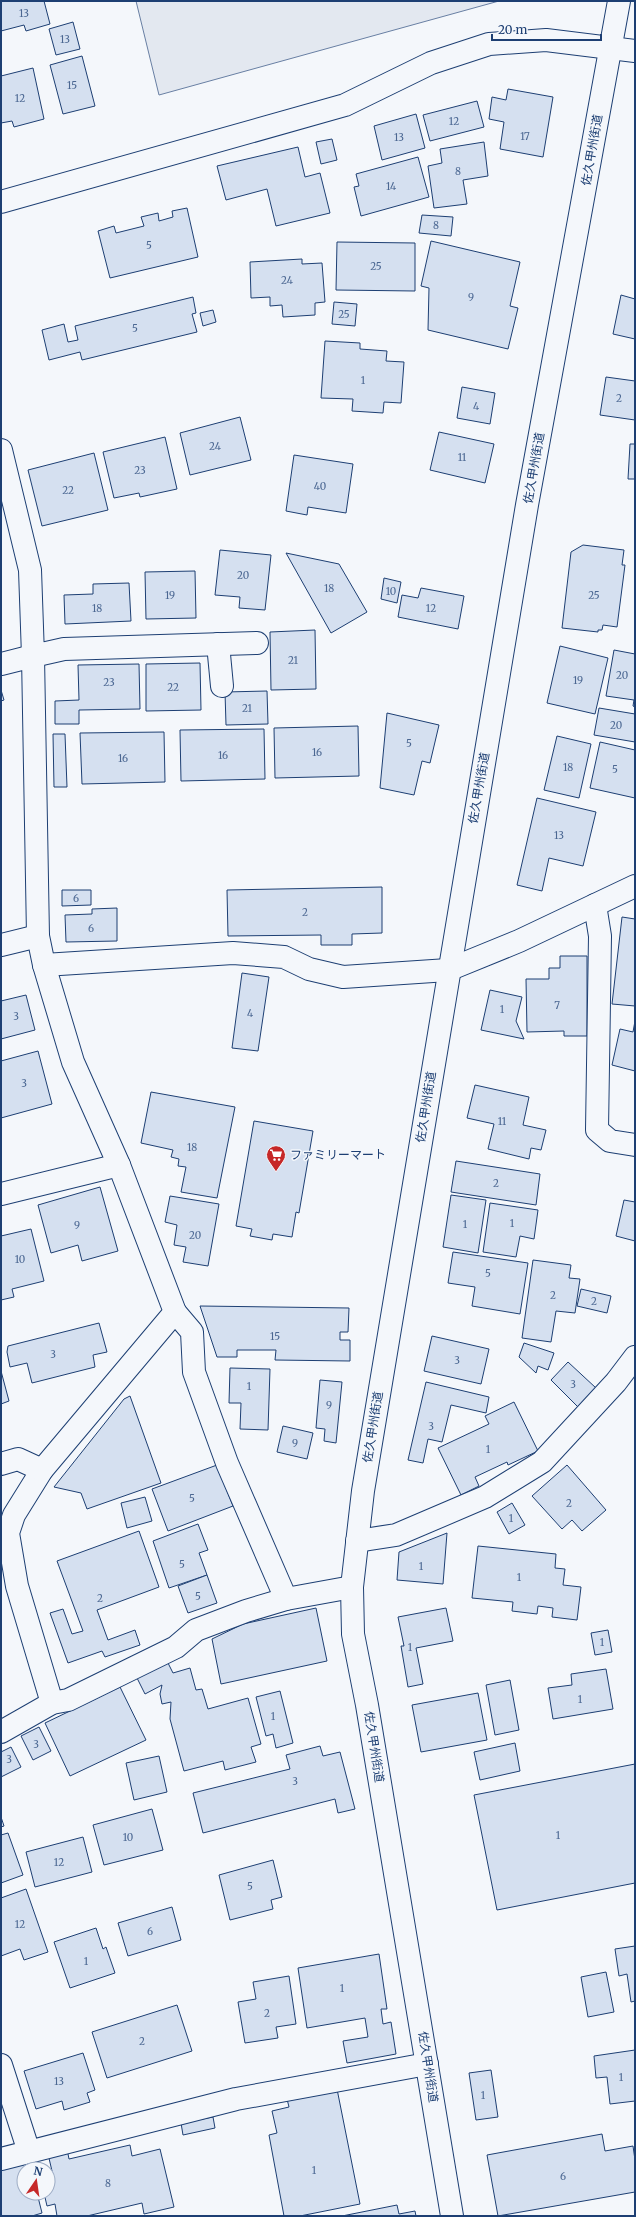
<svg xmlns="http://www.w3.org/2000/svg" width="636" height="2217" font-family="Merriweather,'Noto Sans JP',serif">
<rect width="100%" height="100%" fill="#f4f7fb"/>
<path fill="#e3e8f0" stroke="#687fa3" d="M136,1H499L159,95Z"/>
<g fill="#d5e0f0" stroke="#1d3f73">
<path d="M1,1H44L50,24L26,31L24,25L1,31Z"/>
<path d="M73,22L80,49L56,55L49,29Z"/>
<path d="M82,56L95,106L63,114L50,65Z"/>
<path d="M33,68L44,119L14,127L12,121L1,123V76Z"/>
<path d="M508,89L553,97L543,157L500,149L504,122L489,119L492,97L506,100Z"/>
<path d="M477,101L484,127L430,141L423,115Z"/>
<path d="M416,114L425,148L382,160L374,126Z"/>
<path d="M332,139L337,160L321,164L316,142Z"/>
<path d="M484,142L488,176L463,180L467,204L434,208L428,166L442,163L440,149Z"/>
<path d="M298,147L305,177L320,173L330,213L276,226L267,189L226,200L217,166Z"/>
<path d="M418,157L429,197L361,216L354,187L359,186L356,174Z"/>
<path d="M187,208L198,257L110,278L98,231L114,226L116,233L144,226L141,217L158,213L159,221L173,217L172,211Z"/>
<path d="M422,215L453,217L451,236L419,233Z"/>
<path d="M431,241L520,262L510,306L518,308L508,349L428,330L429,288L421,286Z"/>
<path d="M337,242L415,243V291L336,290Z"/>
<path d="M302,259V264L322,263L325,302L315,303V315L283,317L282,305L270,306V297L251,298L250,262Z"/>
<path d="M621,295L635,299V339L613,334Z"/>
<path d="M193,297L196,313L192,314L197,332L82,360L80,352L49,360L42,330L64,324L68,342L78,340L75,326Z"/>
<path d="M334,302L357,304L355,326L332,324Z"/>
<path d="M213,310L216,322L203,326L200,313Z"/>
<path d="M325,341L360,343V349L387,351L386,361L404,362L401,403L384,402L383,413L352,411L353,399L321,398Z"/>
<path d="M606,377L635,381V420L600,415Z"/>
<path d="M462,387L495,393L490,424L457,418Z"/>
<path d="M240,417L251,460L190,475L180,433Z"/>
<path d="M439,432L494,444L485,483L430,470Z"/>
<path d="M165,437L177,489L140,497L139,493L114,498L103,452Z"/>
<path d="M630,444H635V479H628Z"/>
<path d="M94,453L108,510L42,526L28,470Z"/>
<path d="M294,455L353,464L346,513L308,507L307,515L286,511Z"/>
<path d="M583,545L624,550L622,565H625L617,627L603,625L602,630H598V632L562,628L571,552Z"/>
<path d="M220,550L271,555L265,610L239,608L240,597L215,595Z"/>
<path d="M286,553L339,564L367,612L331,633Z"/>
<path d="M195,571L196,618L146,619L145,572Z"/>
<path d="M384,578L401,582L397,603L381,599Z"/>
<path d="M129,583L131,621L65,624L64,595L93,594V584Z"/>
<path d="M421,588L464,596L458,629L398,617L402,595L418,598Z"/>
<path d="M315,630L316,689L271,690L270,632Z"/>
<path d="M560,646L608,658L595,714L547,703Z"/>
<path d="M614,650L635,654V707L633,706L634,700L606,696Z"/>
<path d="M200,663L201,710L146,711V664Z"/>
<path d="M139,664L140,709L79,710V724H55V701L79,700L78,665Z"/>
<path d="M1,690L4,700L1,701Z"/>
<path d="M267,691L268,724L226,725L225,692Z"/>
<path d="M599,708L635,714V742L594,735Z"/>
<path d="M387,713L439,725L430,763L422,761L414,795L380,788Z"/>
<path d="M358,726L359,776L275,778L274,728Z"/>
<path d="M264,729L265,779L181,781L180,730Z"/>
<path d="M164,732L165,782L82,784L80,733Z"/>
<path d="M53,734H65L67,787H54Z"/>
<path d="M557,736L591,744L579,798L544,790Z"/>
<path d="M600,742L635,750V798L590,788Z"/>
<path d="M537,798L596,812L583,866L549,858L542,891L517,885Z"/>
<path d="M382,887V933L352,934V945H321V935L228,936L227,890Z"/>
<path d="M62,890H91V905L62,906Z"/>
<path d="M117,908V941L66,942L65,915L92,914V909Z"/>
<path d="M622,917L635,919V1006L612,1004Z"/>
<path d="M560,956H587V1036H564V1031L527,1032L526,979H549V968H560Z"/>
<path d="M242,973L269,977L258,1051L232,1048Z"/>
<path d="M490,990L522,997L516,1021L524,1039L481,1030Z"/>
<path d="M26,995L35,1030L1,1039V1001Z"/>
<path d="M635,1021V1071L612,1065L620,1029L633,1032Z"/>
<path d="M38,1051L52,1104L1,1118V1061Z"/>
<path d="M475,1085L529,1097L523,1125L546,1130L541,1150L531,1148L529,1159L488,1149L494,1124L467,1118Z"/>
<path d="M151,1092L235,1107L217,1198L181,1192L186,1167L178,1166L179,1159L171,1157L173,1150L141,1143Z"/>
<path d="M254,1121L313,1131L299,1213L296,1212L292,1237L273,1234L272,1240L250,1236L252,1229L236,1226Z"/>
<path d="M456,1161L540,1174L536,1205L451,1192Z"/>
<path d="M100,1187L118,1251L82,1261L78,1245L51,1253L38,1205Z"/>
<path d="M451,1195L486,1200L478,1253L443,1247Z"/>
<path d="M170,1196L219,1204L208,1266L183,1262L186,1247L174,1245L177,1225L165,1222Z"/>
<path d="M624,1200L635,1202V1241L616,1236Z"/>
<path d="M490,1203L538,1210L534,1239L520,1236L516,1257L483,1252Z"/>
<path d="M31,1229L44,1281L12,1289L14,1297L1,1300V1236Z"/>
<path d="M453,1252L528,1263L520,1314L472,1306L475,1287L448,1283Z"/>
<path d="M533,1260L571,1265L569,1278L580,1279L575,1313L556,1311L551,1342L522,1338Z"/>
<path d="M581,1289L611,1296L607,1313L577,1306Z"/>
<path d="M200,1306L349,1308L348,1332H340V1340H350V1361L275,1360L276,1350H237V1357H217Z"/>
<path d="M99,1323L107,1352L93,1355L95,1367L32,1383L27,1363L10,1367L7,1352L8,1346Z"/>
<path d="M432,1336L489,1349L481,1384L424,1371Z"/>
<path d="M524,1343L554,1353L548,1370L538,1366L536,1373L519,1357Z"/>
<path d="M568,1362L596,1388L578,1407L551,1380Z"/>
<path d="M230,1368L270,1369L268,1430L240,1429L241,1403H229Z"/>
<path d="M1,1371L9,1401L1,1404Z"/>
<path d="M320,1380L342,1382L336,1443L324,1441L325,1429L316,1428Z"/>
<path d="M426,1382L489,1397L486,1413L451,1405L442,1442L428,1439L423,1463L408,1460Z"/>
<path d="M130,1396L161,1483L87,1509L81,1493L54,1487L124,1399Z"/>
<path d="M514,1402L538,1451L508,1465L507,1462L475,1477L479,1486L461,1495L438,1448L489,1424L485,1416Z"/>
<path d="M283,1426L313,1433L307,1459L277,1452Z"/>
<path d="M217,1465L233,1506L168,1531L152,1489Z"/>
<path d="M567,1465L606,1510L582,1531L572,1520L562,1529L532,1496Z"/>
<path d="M145,1497L152,1521L127,1528L121,1503Z"/>
<path d="M512,1503L525,1525L509,1534L497,1512Z"/>
<path d="M198,1524L208,1550L199,1553L207,1575L169,1588L153,1541Z"/>
<path d="M139,1531L159,1587L97,1610L108,1640L135,1630L140,1645L105,1657L102,1651L68,1663L50,1613L63,1609L72,1634L83,1631L57,1561Z"/>
<path d="M447,1533L443,1584L397,1580L399,1552Z"/>
<path d="M478,1546L556,1554L555,1568L565,1569L563,1585L581,1587L577,1620L552,1617L553,1608L538,1606L537,1614L512,1611L513,1602L472,1598Z"/>
<path d="M207,1575L217,1603L188,1613L178,1586Z"/>
<path d="M316,1608L327,1661L221,1684L212,1639L243,1624Z"/>
<path d="M446,1608L453,1641L416,1648L423,1684L408,1687L401,1646H404L398,1617Z"/>
<path d="M608,1630L612,1652L595,1655L591,1633Z"/>
<path d="M166,1659L173,1673L190,1668L196,1690L202,1689L208,1709L248,1698L261,1744L251,1747L256,1762L225,1770L223,1761L184,1771L170,1719L171,1702L162,1704L160,1694L162,1685L145,1694L135,1674Z"/>
<path d="M606,1669L613,1709L553,1719L548,1688L572,1685L571,1674Z"/>
<path d="M510,1680L519,1730L495,1735L486,1685Z"/>
<path d="M120,1687L146,1740L70,1776L45,1723Z"/>
<path d="M280,1691L293,1743L276,1748L273,1734L266,1736L256,1697Z"/>
<path d="M478,1693L487,1740L421,1752L412,1705Z"/>
<path d="M39,1727L51,1751L33,1760L21,1736Z"/>
<path d="M515,1743L520,1771L480,1780L474,1752Z"/>
<path d="M320,1746L323,1756L340,1752L355,1809L338,1813L335,1799L203,1833L193,1793L290,1769L286,1755Z"/>
<path d="M11,1747L21,1767L1,1777V1752Z"/>
<path d="M159,1756L167,1792L134,1800L126,1763Z"/>
<path d="M635,1764V1883L497,1910L474,1795Z"/>
<path d="M152,1809L163,1850L104,1865L93,1825Z"/>
<path d="M1,1817L4,1826L1,1827Z"/>
<path d="M8,1833L23,1875L1,1883V1835Z"/>
<path d="M83,1837L92,1872L35,1887L26,1852Z"/>
<path d="M273,1860L282,1897L271,1900L273,1909L230,1920L219,1875Z"/>
<path d="M26,1889L48,1952L24,1960L20,1949L1,1956V1898Z"/>
<path d="M172,1907L181,1940L128,1956L118,1923Z"/>
<path d="M96,1928L103,1949L106,1947L115,1973L70,1988L54,1942Z"/>
<path d="M635,1946V2001L631,2002L627,1974L619,1976L615,1949Z"/>
<path d="M379,1954L387,2009H381L383,2024L391,2022L396,2054L347,2063L343,2041L368,2037L365,2018L307,2028L298,1968Z"/>
<path d="M606,1972L614,2012L588,2017L581,1977Z"/>
<path d="M289,1976L296,2024L276,2027L278,2038L245,2043L238,2002L256,1999L253,1982Z"/>
<path d="M177,2005L192,2051L107,2078L92,2032Z"/>
<path d="M635,2050V2101L610,2104L607,2077L596,2078L594,2056Z"/>
<path d="M83,2053L95,2090L87,2093L90,2102L64,2110L62,2101L36,2109L24,2071Z"/>
<path d="M491,2070L498,2117L476,2120L469,2073Z"/>
<path d="M337,2089L360,2204L300,2216H284L269,2135L277,2133L272,2111L289,2107L287,2099Z"/>
<path d="M213,2117L215,2128L183,2135L181,2123Z"/>
<path d="M602,2134L605,2151L633,2146L635,2160V2192L498,2216L487,2155Z"/>
<path d="M130,2145L132,2156L160,2149L174,2207L144,2214L142,2203L87,2216H57L55,2204L47,2206L44,2193H48V2172L52,2171L48,2154L67,2149L69,2159Z"/>
<path d="M29,2161L31,2169H24V2193H37L42,2213L32,2216H1V2168Z"/>
<path d="M397,2205L399,2214L415,2211L416,2216H342Z"/>
</g>
<g fill="none" stroke-linecap="round" stroke-linejoin="round">
<g stroke="#1d3f73" stroke-width="24">
<g id="minor">
<path d="M1,202L345,105L431,63L489,44L546,40L635,51"/>
<path d="M1,450L30,570L33,656L64,649L257,643"/>
<path d="M218,644L222,686"/>
<path d="M1,664L33,656L38,936L44,965L73,1062L119,1165L175,1312L42,1470L14,1515L8,1533L17,1586L52,1703"/>
<path d="M595,905L600,936L597,1130L610,1141L635,1145"/>
<path d="M1,945L38,936"/>
<path d="M44,965L233,953L284,957L309,969L343,977L448,970L519,941L635,886"/>
<path d="M1,1194L119,1165"/>
<path d="M175,1312L192,1332L194,1372L227,1463L286,1599"/>
<path d="M1,1464L18,1459L42,1470"/>
<path d="M357,1541L396,1535L485,1497L542,1462L616,1382L635,1357"/>
<path d="M1,1732L52,1703L68,1700L176,1647L196,1630L246,1611L286,1599L352,1587"/>
<path d="M1,2065L29,2152"/>
<path d="M1,2159L236,2099L427,2064"/>
<path d="M452,2216L367,1705L353,1634L352,1587L363,1491L527,505L619,1"/>
</g>
</g>
<use href="#minor" stroke="#f4f7fb" stroke-width="22"/>
</g>
<defs>
<g id="supermarket-pin" transform="scale(1)"><path d="M0 17L-7.5 6A9.5 9.5 0 1 1 7.5 6Z" fill="#c62828" stroke="#f4f7fb"/><path d="M-6-5.5h2.5l.6 2H6L4.5 2H-2.5L-4.4-4H-6ZM-1.5 3.2a1.3 1.3 0 1 0 .1 0ZM3 3.2a1.3 1.3 0 1 0 .1 0Z" fill="#fff"/></g>
</defs>
<g fill-rule="evenodd">
<use href="#supermarket-pin" x="276" y="1155"/>
</g>
<g text-anchor="middle" stroke-width="3" stroke-linejoin="round" paint-order="stroke">
<g font-size="10" fill="#4b6792">
<text x="24" y="17">13</text>
<text x="65" y="43">13</text>
<text x="72" y="89">15</text>
<text x="20" y="102">12</text>
<text x="454" y="125">12</text>
<text x="525" y="140">17</text>
<text x="399" y="141">13</text>
<text x="458" y="175">8</text>
<text x="391" y="190">14</text>
<text x="436" y="229">8</text>
<text x="149" y="249">5</text>
<text x="376" y="270">25</text>
<text x="287" y="284">24</text>
<text x="471" y="301">9</text>
<text x="344" y="318">25</text>
<text x="135" y="332">5</text>
<text x="363" y="384">1</text>
<text x="619" y="402">2</text>
<text x="476" y="410">4</text>
<text x="215" y="450">24</text>
<text x="462" y="461">11</text>
<text x="140" y="474">23</text>
<text x="320" y="490">40</text>
<text x="68" y="494">22</text>
<text x="243" y="579">20</text>
<text x="329" y="592">18</text>
<text x="391" y="595">10</text>
<text x="170" y="599">19</text>
<text x="594" y="599">25</text>
<text x="97" y="612">18</text>
<text x="431" y="612">12</text>
<text x="293" y="664">21</text>
<text x="622" y="679">20</text>
<text x="578" y="684">19</text>
<text x="109" y="686">23</text>
<text x="173" y="691">22</text>
<text x="247" y="712">21</text>
<text x="616" y="729">20</text>
<text x="409" y="747">5</text>
<text x="317" y="756">16</text>
<text x="223" y="759">16</text>
<text x="123" y="762">16</text>
<text x="568" y="771">18</text>
<text x="615" y="773">5</text>
<text x="559" y="839">13</text>
<text x="76" y="902">6</text>
<text x="305" y="916">2</text>
<text x="91" y="932">6</text>
<text x="557" y="1009">7</text>
<text x="502" y="1013">1</text>
<text x="250" y="1017">4</text>
<text x="16" y="1020">3</text>
<text x="24" y="1087">3</text>
<text x="502" y="1125">11</text>
<text x="192" y="1151">18</text>
<text x="496" y="1187">2</text>
<text x="512" y="1227">1</text>
<text x="465" y="1228">1</text>
<text x="77" y="1229">9</text>
<text x="195" y="1239">20</text>
<text x="20" y="1263">10</text>
<text x="488" y="1277">5</text>
<text x="553" y="1299">2</text>
<text x="594" y="1305">2</text>
<text x="275" y="1340">15</text>
<text x="53" y="1358">3</text>
<text x="457" y="1364">3</text>
<text x="573" y="1388">3</text>
<text x="249" y="1390">1</text>
<text x="329" y="1409">9</text>
<text x="431" y="1430">3</text>
<text x="295" y="1447">9</text>
<text x="488" y="1453">1</text>
<text x="192" y="1502">5</text>
<text x="569" y="1507">2</text>
<text x="511" y="1522">1</text>
<text x="182" y="1568">5</text>
<text x="421" y="1570">1</text>
<text x="519" y="1581">1</text>
<text x="198" y="1600">5</text>
<text x="100" y="1602">2</text>
<text x="602" y="1646">1</text>
<text x="410" y="1651">1</text>
<text x="580" y="1703">1</text>
<text x="273" y="1720">1</text>
<text x="36" y="1748">3</text>
<text x="9" y="1763">3</text>
<text x="295" y="1785">3</text>
<text x="558" y="1839">1</text>
<text x="128" y="1841">10</text>
<text x="59" y="1866">12</text>
<text x="250" y="1890">5</text>
<text x="20" y="1928">12</text>
<text x="150" y="1935">6</text>
<text x="86" y="1965">1</text>
<text x="342" y="1992">1</text>
<text x="267" y="2017">2</text>
<text x="142" y="2045">2</text>
<text x="621" y="2081">1</text>
<text x="59" y="2085">13</text>
<text x="483" y="2099">1</text>
<text x="314" y="2174">1</text>
<text x="563" y="2180">6</text>
<text x="108" y="2187">8</text>
</g>
<g font-size="12" fill="#1d3f73" stroke="#f4f7fb">
<text transform="translate(592 150) rotate(-80)" y="4">佐久甲州街道</text>
<text transform="translate(534 468) rotate(-80)" y="4">佐久甲州街道</text>
<text transform="translate(479 788) rotate(-80)" y="4">佐久甲州街道</text>
<text transform="translate(426 1107) rotate(-81)" y="4">佐久甲州街道</text>
<text transform="translate(373 1427) rotate(-81)" y="4">佐久甲州街道</text>
<text transform="translate(374 1747) rotate(81)" y="4">佐久甲州街道</text>
<text transform="translate(428 2067) rotate(81)" y="4">佐久甲州街道</text>
</g>
<g font-size="12" fill="#1d3f73" stroke="#f4f7fb" text-anchor="start">
<text x="290" y="1159">ファミリーマート</text>
</g>
</g>
<rect width="636" height="2217" fill="none" stroke="#1d3f73" stroke-width="4"/>
<g transform="translate(36 2181) rotate(13)"><circle r="19" fill="#f4f7fb" stroke="#9eadc5"/>
<path d="M0-3L7 15L0 10L-7 15Z" fill="#c62828"/>
<text y="-6" font-size="11" font-weight="bold" text-anchor="middle" fill="#1d3f73">N</text>
</g>
<path d="M492 34v6h109v-6" fill="none" stroke="#1d3f73" stroke-width="2"/>
<text x="498" y="34" font-size="12" fill="#1d3f73" stroke="#f4f7fb" stroke-width="3" paint-order="stroke">20 m</text>
</svg>
